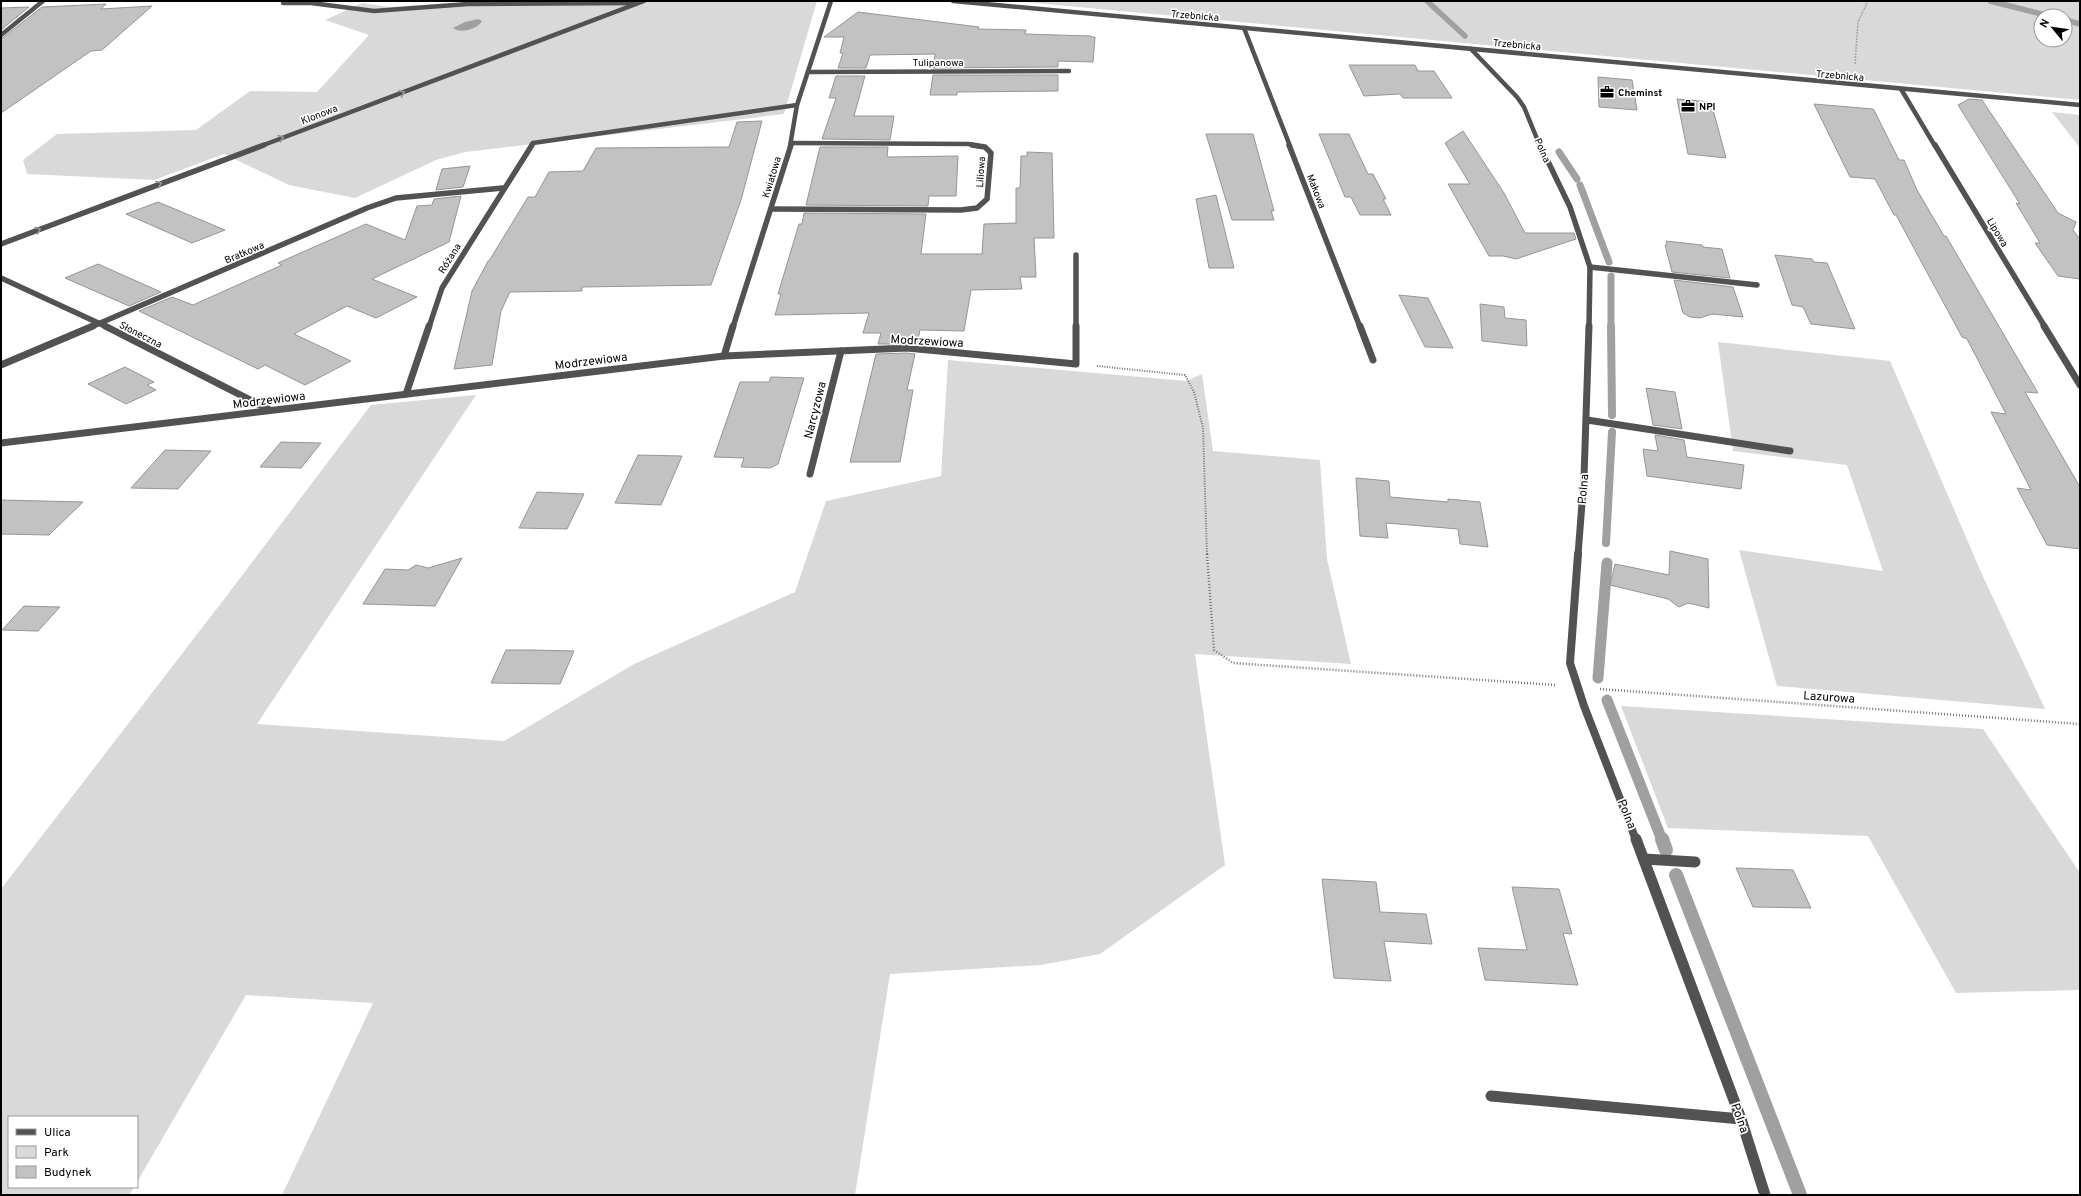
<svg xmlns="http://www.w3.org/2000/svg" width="2081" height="1196" font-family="Overpass,sans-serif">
<rect width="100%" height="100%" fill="#fff"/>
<g fill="#d9d9d9" fill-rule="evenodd">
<path d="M817,1L784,114L465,152L436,160L355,198L289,185L224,154L154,180L27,174L23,160L57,134L196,130L250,91L317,92L369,35L325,20L362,3L390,7L473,2Z"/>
<path d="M1012,1H2080V100ZM2041,16H2065V40H2041Z"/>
<path d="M2052,112L2080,115V148Z"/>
<path d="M1718,342L1890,361L1981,572L2045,709L1777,686L1739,550L1883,571L1847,465L1733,451Z"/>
<path d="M948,360L1186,381L1202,374L1213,451L1320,460L1327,559L1351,664L1195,654L1225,865L1100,954L1041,965L890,974L855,1195H282L373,1003L246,995L137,1182V1117H9V1187H134L129,1195H1V889L228,594L371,405L476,395L257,724L504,741L634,664L795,592L826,501L941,476Z"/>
<path d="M1621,706L1983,729L2080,873V990L1956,993L1868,836L1668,828Z"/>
</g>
<path fill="#a0a0a0" d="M478,19L482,21C478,29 460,34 453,28L465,22Z"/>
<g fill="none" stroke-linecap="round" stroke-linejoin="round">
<g stroke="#a0a0a0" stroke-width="5.5">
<path d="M1427,1L1465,36"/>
<path d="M1990,1L2049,16"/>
<path d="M2065,20L2080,24"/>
</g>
<g stroke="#a0a0a0" stroke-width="7">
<path d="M1559,152L1577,179"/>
<path d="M1580,185L1609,262"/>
<path d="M1611,276V327"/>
</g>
<g stroke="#a0a0a0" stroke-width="8">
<path d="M1611,326L1612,415"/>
<path d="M1606,543L1612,432"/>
</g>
<g stroke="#a0a0a0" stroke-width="11">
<path d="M1598,678L1607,563"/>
<path d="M1607,700L1662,840"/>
</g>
<g stroke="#a0a0a0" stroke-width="14">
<path d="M1662,839L1666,850"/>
<path d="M1676,875L1800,1195"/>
</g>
</g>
<g fill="#c2c2c2" stroke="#969696">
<path d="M106,4L101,9L152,6L102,50L91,51L1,113V39L42,7Z"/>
<path d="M29,7L1,30V8Z"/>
<path d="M858,12L979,27L978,29L1026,30L1025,34L1091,36V37H1095L1093,62L1058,61V67L933,68L935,54L870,55L866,68H838L843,53H840L844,37H824Z"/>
<path d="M1349,65H1415L1418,71H1434L1452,98H1403L1400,94L1364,96Z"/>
<path d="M933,75H1058V91L957,92V95H930Z"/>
<path d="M836,76H865L854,116H894L890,140L822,139L836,98H829Z"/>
<path d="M1598,77L1632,80L1637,110L1599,107Z"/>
<path d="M1677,99L1711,102L1726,158L1688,154Z"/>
<path d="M1969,99L1982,100L2058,213L2076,222L2073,230L2080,239V279L2058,276L2035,243H2040L2016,203L2020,204L1958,105Z"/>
<path d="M1814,104L1873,109L1875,112L1899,160H1904L1917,190L1944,236H1946L2038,393L2025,392L2080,487V549L2047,545L2017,488L2031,490L1991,412L2006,414L1967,339L1962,337L1896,215H1894L1875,179L1850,177Z"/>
<path d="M762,121L741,200L711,285L582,287V291L510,292L501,311L492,365L454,369L472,291L488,261H489L528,197H535L549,172L583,171L596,148L729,147L737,122Z"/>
<path d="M1463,131L1504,193L1525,233H1574L1576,239L1516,259L1503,256H1489L1448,184H1470L1445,143Z"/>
<path d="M1206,134H1253L1274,211H1271L1274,220H1232Z"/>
<path d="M1319,134H1349L1368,174H1373L1386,199H1383L1391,215H1360L1351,197H1345Z"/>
<path d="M820,147H888L887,157L958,156L956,196H929L928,206L806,205Z"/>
<path d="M1027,152L1052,153L1054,238H1034L1036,277H1020L1022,289L971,290L964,331L920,330L917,344H878L881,333H863L869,313L775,315L781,294H778L799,224H802L804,213L926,214L921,254H982L984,224L1016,223V188H1020L1021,156H1027Z"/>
<path d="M470,166L463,187L436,190L442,169Z"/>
<path d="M1216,195L1234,268H1209L1196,199Z"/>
<path d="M461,196L449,242L372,279L417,297L376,318L347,306L294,334L351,361L305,385L265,365L258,369L139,311L172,297L193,305L282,265L278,263L366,224L405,240L417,206L432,205L434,199Z"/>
<path d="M158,202L225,230L192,243L126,214Z"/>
<path d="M1666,241L1702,245L1703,247L1722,249L1730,278L1672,272L1665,245H1667Z"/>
<path d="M1775,255L1812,259L1814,262L1827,263L1855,329L1811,324L1803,307L1792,305Z"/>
<path d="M98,264L161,292L129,306L65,278Z"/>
<path d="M1674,280L1733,287L1743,317L1712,314L1700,318L1690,317L1683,313Z"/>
<path d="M1399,295L1428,298L1453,348L1425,347Z"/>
<path d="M1480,304L1504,307L1505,318L1526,320L1527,346L1482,341Z"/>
<path d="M907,353L915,354L907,390H913L900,462H850L876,354Z"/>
<path d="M125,367L154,382L147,385L156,390L126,404L88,384Z"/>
<path d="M771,377L804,378L778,464L770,468L741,467L744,458L714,457L740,382H769Z"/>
<path d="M1646,388L1675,392L1682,429L1653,425Z"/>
<path d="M1655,435L1684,440L1687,457L1744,465L1741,489L1647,476L1643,449L1658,451Z"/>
<path d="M281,442L321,443L301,468L260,467Z"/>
<path d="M165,450L211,451L178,489L131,488Z"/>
<path d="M638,455L682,456L661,505L615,503Z"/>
<path d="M1356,478L1389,481L1390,497L1448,502V499L1480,502L1488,547L1460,544L1458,529L1386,523L1388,538L1360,536Z"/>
<path d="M537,492L584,494L567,529L519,528Z"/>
<path d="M1,500L83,502L49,535L1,534Z"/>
<path d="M1670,551L1708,559L1709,608L1688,603L1679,607L1668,599L1610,585L1615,564L1669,575Z"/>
<path d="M462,558L435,606L363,604L385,569L408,570L416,565L428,568Z"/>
<path d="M24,606L60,607L38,631L2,630Z"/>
<path d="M506,650H532L574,651L560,684L491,683Z"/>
<path d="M1736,868L1793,870L1811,908L1753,907Z"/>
<path d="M1322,879L1376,882L1380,912L1426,914L1432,944L1384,941L1391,981L1334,978Z"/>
<path d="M1512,887L1559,889L1572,934L1563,933L1578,985L1485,980L1478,948L1527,950Z"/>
</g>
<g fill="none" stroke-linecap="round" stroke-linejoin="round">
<path stroke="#747474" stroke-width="1.5" stroke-dasharray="0.5 1" stroke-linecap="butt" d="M1855,64L1858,22L1868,1"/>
<path stroke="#747474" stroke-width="2" stroke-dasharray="1 1.5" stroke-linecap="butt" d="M1097,366L1185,375L1194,392L1203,428L1207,555"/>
<g stroke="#747474" stroke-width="2.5" stroke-dasharray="1 2" stroke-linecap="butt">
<path d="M1207,554L1214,650L1233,663L1555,685"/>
<path d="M1600,689L2080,724"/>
</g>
<g stroke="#525252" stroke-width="4.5">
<path d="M283,3H311L374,11L468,4L637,3"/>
<path d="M533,143L797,105"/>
</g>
<path stroke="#525252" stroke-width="5.5" d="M1590,267L1757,285"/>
<g stroke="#525252" stroke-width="11">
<path d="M1644,859L1695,862"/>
<path d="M1491,1096L1741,1119"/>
</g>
<g stroke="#525252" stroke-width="4.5">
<path d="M1244,28L1290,146"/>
<path d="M1,35L43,1"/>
<path d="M1471,49L1517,97L1524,107L1540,146"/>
<path d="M808,72L1069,71"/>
<path d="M1901,89L1935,146"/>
<path d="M791,143L969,144L978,146"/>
<path d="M261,146L644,1"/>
<path d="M531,146L533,143"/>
<path d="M790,146L797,105L831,1"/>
</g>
<g stroke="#525252" stroke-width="5.5">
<path d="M1289,145L1360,327"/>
<path d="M1540,145L1570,207L1590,267L1589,327"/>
<path d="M1935,145L2045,327"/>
<path d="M771,209L961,210L977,208L987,199L991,153L985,147L972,145"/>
<path d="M1,244L264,145"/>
<path d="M1076,255V327"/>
<path d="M1,278L107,327"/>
<path d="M91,327L367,208L396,198L503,188"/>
<path d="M429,327L442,288L532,145"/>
<path d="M733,327L791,145"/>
</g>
<g stroke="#525252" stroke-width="7">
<path d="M105,326L270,410"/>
<path d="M1360,326L1373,360"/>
<path d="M2044,326L2080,385"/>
<path d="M724,356L733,326"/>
<path d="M1,365L93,326"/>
<path d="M406,394L429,326"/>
<path d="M1587,420L1790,451"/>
<path d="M1,443L724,356L907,348L1076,364V326"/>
<path d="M810,474L841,351"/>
<path d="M1578,555L1584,477L1589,326"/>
</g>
<path stroke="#525252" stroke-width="8" d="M1578,554L1570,663L1584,706L1636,840"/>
<path stroke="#525252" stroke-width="11" d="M1636,839L1741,1119L1765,1195"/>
<path stroke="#525252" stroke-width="4.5" d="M953,1L2080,105"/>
</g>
<defs><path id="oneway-chevron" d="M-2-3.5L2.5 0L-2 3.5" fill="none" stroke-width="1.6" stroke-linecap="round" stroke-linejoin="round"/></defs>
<g stroke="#979797">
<use href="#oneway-chevron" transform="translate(402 93) rotate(-21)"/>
<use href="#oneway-chevron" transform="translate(281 138) rotate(-21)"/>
<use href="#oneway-chevron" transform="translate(159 184) rotate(-21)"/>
<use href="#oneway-chevron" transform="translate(38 230) rotate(-21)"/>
</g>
<defs>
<g id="office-bare" transform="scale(1.08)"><path d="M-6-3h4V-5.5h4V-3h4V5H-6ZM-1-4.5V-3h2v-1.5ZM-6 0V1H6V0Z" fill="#000" stroke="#fff" stroke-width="2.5" paint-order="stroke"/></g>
</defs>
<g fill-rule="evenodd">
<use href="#office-bare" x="1607" y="92"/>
<use href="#office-bare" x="1688" y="106"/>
</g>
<g text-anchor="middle" stroke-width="3.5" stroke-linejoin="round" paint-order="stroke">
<g font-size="10" fill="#000" stroke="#fff">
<text transform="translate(1195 15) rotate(5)" y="4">Trzebnicka</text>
<text transform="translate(1517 44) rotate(5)" y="4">Trzebnicka</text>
<text x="938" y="66">Tulipanowa</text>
<text transform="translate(1840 75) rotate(5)" y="4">Trzebnicka</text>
<text transform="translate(319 114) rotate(-21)" y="4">Klonowa</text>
<text transform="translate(1543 150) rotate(66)" y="4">Polna</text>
<text transform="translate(980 172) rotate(-86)" y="4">Liliowa</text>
<text transform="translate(771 177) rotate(-73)" y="4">Kwiatowa</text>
<text transform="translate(1317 191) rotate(69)" y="4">Makowa</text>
<text transform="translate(1998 232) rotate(59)" y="4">Lipowa</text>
<text transform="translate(244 252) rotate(-23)" y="4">Bratkowa</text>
<text transform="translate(449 258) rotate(-58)" y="4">Różana</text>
<text transform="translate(141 334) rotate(27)" y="4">Słoneczna</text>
</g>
<g font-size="10" font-weight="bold" fill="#000" stroke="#fff" text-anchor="start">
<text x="1618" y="96">Cheminst</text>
<text x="1699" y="110">NPI</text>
</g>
<g font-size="12" fill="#000" stroke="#fff">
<text transform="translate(927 341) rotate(3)" y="4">Modrzewiowa</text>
<text transform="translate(591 361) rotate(-7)" y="4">Modrzewiowa</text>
<text transform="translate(269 400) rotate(-7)" y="4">Modrzewiowa</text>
<text transform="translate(815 410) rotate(-76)" y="4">Narcyzowa</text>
<text transform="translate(1583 489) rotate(-85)" y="4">Polna</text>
<text transform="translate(1829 697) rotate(4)" y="4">Lazurowa</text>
<text transform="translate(1627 814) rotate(68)" y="4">Polna</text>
<text transform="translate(1740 1118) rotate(71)" y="4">Polna</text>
</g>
</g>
<rect width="2081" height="1196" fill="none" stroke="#000000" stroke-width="4"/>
<rect x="8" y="1116" width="130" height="72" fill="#ffffff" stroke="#999999"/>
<rect x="16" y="1129" width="20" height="6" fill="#525252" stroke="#999999"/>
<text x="44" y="1136" font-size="12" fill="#000000">Ulica</text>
<rect x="16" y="1146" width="20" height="12" fill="#d9d9d9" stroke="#999999"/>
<text x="44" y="1156" font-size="12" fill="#000000">Park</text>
<rect x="16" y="1166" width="20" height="12" fill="#c2c2c2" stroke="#999999"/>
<text x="44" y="1176" font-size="12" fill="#000000">Budynek</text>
<g transform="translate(2053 28) rotate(299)"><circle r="19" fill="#ffffff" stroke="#999999"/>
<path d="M0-3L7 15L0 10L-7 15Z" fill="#000000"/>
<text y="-6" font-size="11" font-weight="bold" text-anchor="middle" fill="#000000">N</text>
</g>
</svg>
